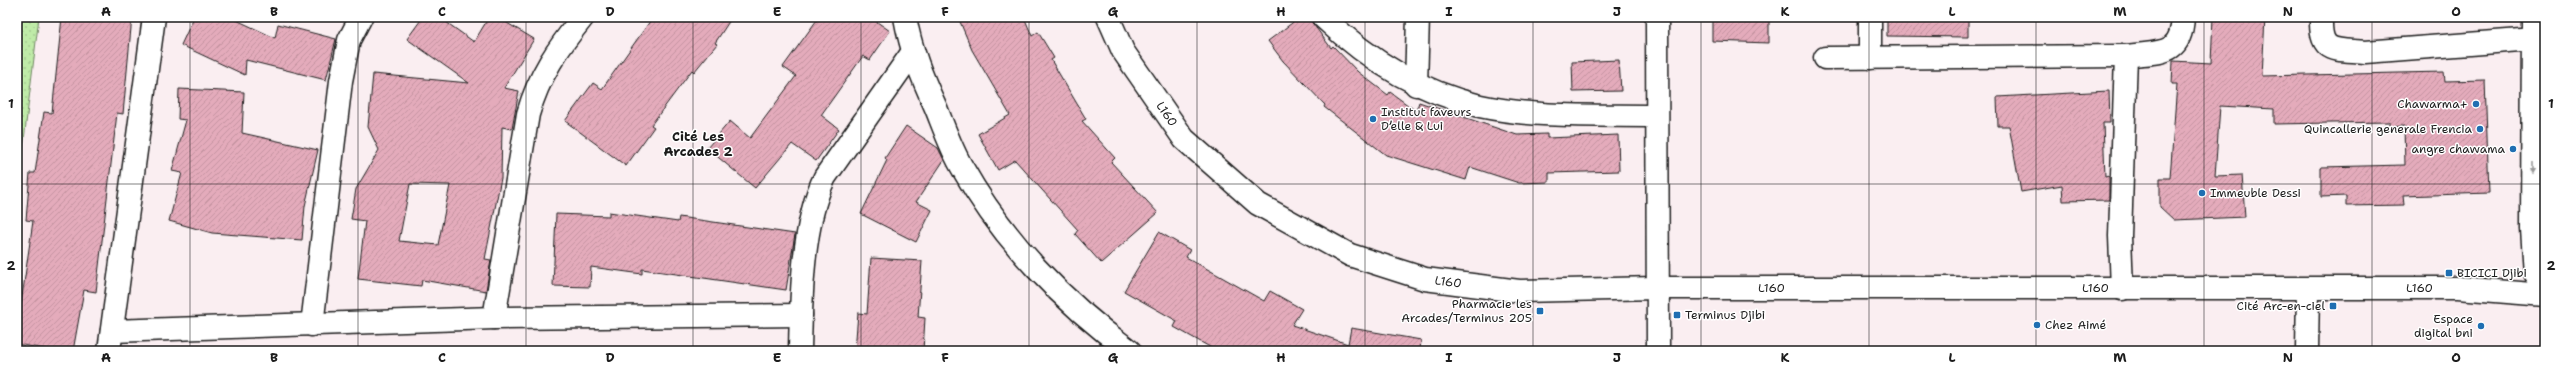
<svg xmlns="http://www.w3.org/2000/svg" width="2562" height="368" font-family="'Shantell Sans',sans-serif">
<defs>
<pattern id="grass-dots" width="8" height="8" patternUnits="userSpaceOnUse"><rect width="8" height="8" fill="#bfeba8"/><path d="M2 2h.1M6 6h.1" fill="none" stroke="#a4c990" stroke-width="1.8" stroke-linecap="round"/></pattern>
<pattern id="building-hatch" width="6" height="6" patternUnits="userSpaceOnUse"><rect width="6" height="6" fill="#e4abbb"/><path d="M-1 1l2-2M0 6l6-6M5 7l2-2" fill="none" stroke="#c393a0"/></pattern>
</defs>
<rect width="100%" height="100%" fill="#faeef1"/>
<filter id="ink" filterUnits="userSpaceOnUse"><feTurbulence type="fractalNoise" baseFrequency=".025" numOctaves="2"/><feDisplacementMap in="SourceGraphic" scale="8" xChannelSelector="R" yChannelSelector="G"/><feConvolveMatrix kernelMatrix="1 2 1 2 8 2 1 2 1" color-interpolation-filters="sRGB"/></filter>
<g filter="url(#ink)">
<path fill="url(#grass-dots)" stroke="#6e8462" d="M17,17H39L17,197Z"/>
<g fill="url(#building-hatch)" stroke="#1c1c1c" fill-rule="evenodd">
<path d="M62,17H132L123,114L117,113L96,292L84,290L73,351H56L17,344V303L21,304L33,221L26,220L30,173H35L44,112L52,113Z"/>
<path d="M194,17H230L275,38L278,24L336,39L326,80L246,60L245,75L181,45Z"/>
<path d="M423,17H439L474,42L489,17H497L534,39L504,88L519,91L512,129L502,127L501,178L485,259L491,260L486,291L422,280L421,286L358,279L365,221L351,219L356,189L379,150L368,127L373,74L469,83L407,39ZM410,184L450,185L438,245L399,241Z"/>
<path d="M653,17H732L715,43L717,44L694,72L692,70L651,125L654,127L626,166L565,121L593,83L602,89Z"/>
<path d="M819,17H870L890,31L870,60L863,56L821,115L839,129L816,161L792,144L755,188L707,148L730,121L750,138L796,76L783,67Z"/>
<path d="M958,17H1024L1032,36L1038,32L1054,58L1051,60L1086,119L1082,121L1115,158L1111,162L1158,213L1101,263L1075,234L1078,230L1015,160L998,170L978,134L1010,115L972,50Z"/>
<path d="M1300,17H1308L1331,48L1333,46L1358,72L1388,95L1390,92L1416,111L1419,102L1517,135L1547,134V138L1618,135L1619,171L1549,173V182L1519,183L1470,167L1466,180L1386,155L1324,107L1325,105L1283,61L1268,41Z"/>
<path d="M1712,17H1769V43L1712,41Z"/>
<path d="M1887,17H1968V37L1887,36Z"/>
<path d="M2213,17H2265L2262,76L2444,72L2445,81L2485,80L2489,193L2403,196L2404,205L2346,206V196L2321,197V167L2405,165L2404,126L2389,127V122L2274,124V109L2220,106L2215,176L2242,175L2245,217L2174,220L2160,207V178H2170L2177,84H2172L2173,61L2211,63Z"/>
<path d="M1619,60L1621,91L1573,92L1572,62Z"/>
<path d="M179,89L244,92L242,133L318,150L305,206L302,240L212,233L169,221L182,173L172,171L186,120L178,119Z"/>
<path d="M2109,91L2110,123H2103L2105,177L2109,176V200L2063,201L2062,185L2021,192L2009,126H1998L1997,97Z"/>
<path d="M906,126L938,148L944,160L916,202L932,210L916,242L861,214L887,160L885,158Z"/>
<path d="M609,212L678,222L679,217L795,234L786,290L642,269V274L591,267L590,287L553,286L556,214L609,216Z"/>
<path d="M1159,232L1190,250L1186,257L1264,301L1270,291L1302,309L1292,325L1348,344L1351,328L1421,340L1420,351H1217L1174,327L1177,321L1124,291Z"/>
<path d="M871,258L922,261L918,317L925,318L923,351H855L858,313L867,314Z"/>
</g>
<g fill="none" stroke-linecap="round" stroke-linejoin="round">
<g stroke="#1c1c1c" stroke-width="25">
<g id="street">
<path d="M905,17C911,51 922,77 936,108C944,128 952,151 963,169C1003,240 1064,303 1130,351"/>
<path d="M1323,17C1367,59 1420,92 1480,106C1535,118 1600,115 1656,116"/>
<path d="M1657,17L1658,351"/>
<path d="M1870,17V58"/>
<path d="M2321,17C2320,54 2333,49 2365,52L2534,39"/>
<path d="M1825,58L2126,56"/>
<path d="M1416,85L1418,17"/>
<path d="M2122,289L2120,236L2126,56C2159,51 2181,58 2183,17"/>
<path d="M494,318L528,114C539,75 558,48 583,17"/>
<path d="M312,325L341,81L349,40L361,17"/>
<path d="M112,331L494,318L801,315"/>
<path d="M109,351L154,17"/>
<path d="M800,351C801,300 802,222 825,177L912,53"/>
<path d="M2307,351L2308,289"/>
</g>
</g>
<g stroke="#1c1c1c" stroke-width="25">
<g id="secondary">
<path id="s1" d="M1108,17L1123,51L1184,139L1258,204L1350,255L1425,279L1519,291L1657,288H2458L2545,295"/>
<path d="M2533,17L2532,229L2535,273L2545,288"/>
</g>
</g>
<use href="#street" stroke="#fff" stroke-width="22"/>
<use href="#secondary" stroke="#fff" stroke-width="22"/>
</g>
<defs><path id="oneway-solid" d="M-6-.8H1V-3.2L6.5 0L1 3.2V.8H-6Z"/></defs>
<use fill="#999" href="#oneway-solid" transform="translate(2533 168) rotate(90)"/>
</g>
<path fill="none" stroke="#1c1c1c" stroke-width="1" stroke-opacity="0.55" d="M190,17V351M358,17V351M526,17V351M693,17V351M861,17V351M1029,17V351M1197,17V351M1365,17V351M1533,17V351M1701,17V351M1869,17V351M2036,17V351M2204,17V351M2372,17V351M17,184H2545"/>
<g fill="#1f6fb2" stroke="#fff" stroke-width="1.5">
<circle cx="2476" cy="104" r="4"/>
<circle cx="1373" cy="119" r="4"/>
<circle cx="2480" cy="129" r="4"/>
<circle cx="2513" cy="149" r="4"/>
<circle cx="2202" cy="193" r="4"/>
<rect x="2445" y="269" width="8" height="8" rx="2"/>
<rect x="2329" y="302" width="8" height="8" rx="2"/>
<rect x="1536" y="307" width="8" height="8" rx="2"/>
<rect x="1673" y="311" width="8" height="8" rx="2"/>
<circle cx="2037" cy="325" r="4"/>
<circle cx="2481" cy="326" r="4"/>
</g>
<g text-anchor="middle" stroke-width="3" stroke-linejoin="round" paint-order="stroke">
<g font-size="12" fill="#1c1c1c" stroke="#fff" text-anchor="end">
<text x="2468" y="108">Chawarma+</text>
<text x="1381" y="116" text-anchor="start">Institut faveurs<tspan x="1381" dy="14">D’elle &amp; Lui</tspan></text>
<text x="2472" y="133">Quincallerie generale Frencia</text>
<text x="2505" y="153">angre chawama</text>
<text x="2210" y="197" text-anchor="start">Immeuble Dessi</text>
<text x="2457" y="277" text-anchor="start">BICICI Djibi</text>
<text x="1532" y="308">Pharmacie les<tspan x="1532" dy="14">Arcades/Terminus 205</tspan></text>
<text x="2325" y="310">Cité Arc-en-ciel</text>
<text x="1685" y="319" text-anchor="start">Terminus Djibi</text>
<text x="2473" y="323">Espace<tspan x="2473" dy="14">digital bni</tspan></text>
<text x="2045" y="329" text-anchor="start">Chez Aimé</text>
</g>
<g font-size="12" fill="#1c1c1c" stroke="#fff">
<text dy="4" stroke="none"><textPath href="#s1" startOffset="114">L160</textPath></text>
<text dy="4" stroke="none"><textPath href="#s1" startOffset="450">L160</textPath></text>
<text dy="4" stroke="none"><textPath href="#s1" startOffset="774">L160</textPath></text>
<text dy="4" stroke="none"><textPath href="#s1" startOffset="1422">L160</textPath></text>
<text dy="4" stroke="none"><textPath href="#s1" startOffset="1098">L160</textPath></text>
</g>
<g font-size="13" font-weight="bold" fill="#1c1c1c" stroke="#fff">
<text x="698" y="141">Cité Les<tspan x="698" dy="15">Arcades 2</tspan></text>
</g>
</g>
<rect width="2562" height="368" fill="none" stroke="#fff" stroke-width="44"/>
<rect x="22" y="22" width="2518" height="324" fill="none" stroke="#1c1c1c" stroke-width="1.5"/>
<g font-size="13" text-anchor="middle" font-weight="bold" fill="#1c1c1c">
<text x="106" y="16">A</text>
<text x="274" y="16">B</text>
<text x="442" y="16">C</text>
<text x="610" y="16">D</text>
<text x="777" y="16">E</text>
<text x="945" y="16">F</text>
<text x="1113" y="16">G</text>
<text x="1281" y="16">H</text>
<text x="1449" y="16">I</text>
<text x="1617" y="16">J</text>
<text x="1785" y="16">K</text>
<text x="1952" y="16">L</text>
<text x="2120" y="16">M</text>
<text x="2288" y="16">N</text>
<text x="2456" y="16">O</text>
<text x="11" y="108">1</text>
<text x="2551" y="108">1</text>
<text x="11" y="270">2</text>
<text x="2551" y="270">2</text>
<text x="106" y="362">A</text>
<text x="274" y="362">B</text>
<text x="442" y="362">C</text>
<text x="610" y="362">D</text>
<text x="777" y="362">E</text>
<text x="945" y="362">F</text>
<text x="1113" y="362">G</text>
<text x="1281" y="362">H</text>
<text x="1449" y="362">I</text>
<text x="1617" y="362">J</text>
<text x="1785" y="362">K</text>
<text x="1952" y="362">L</text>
<text x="2120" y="362">M</text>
<text x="2288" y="362">N</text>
<text x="2456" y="362">O</text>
</g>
</svg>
